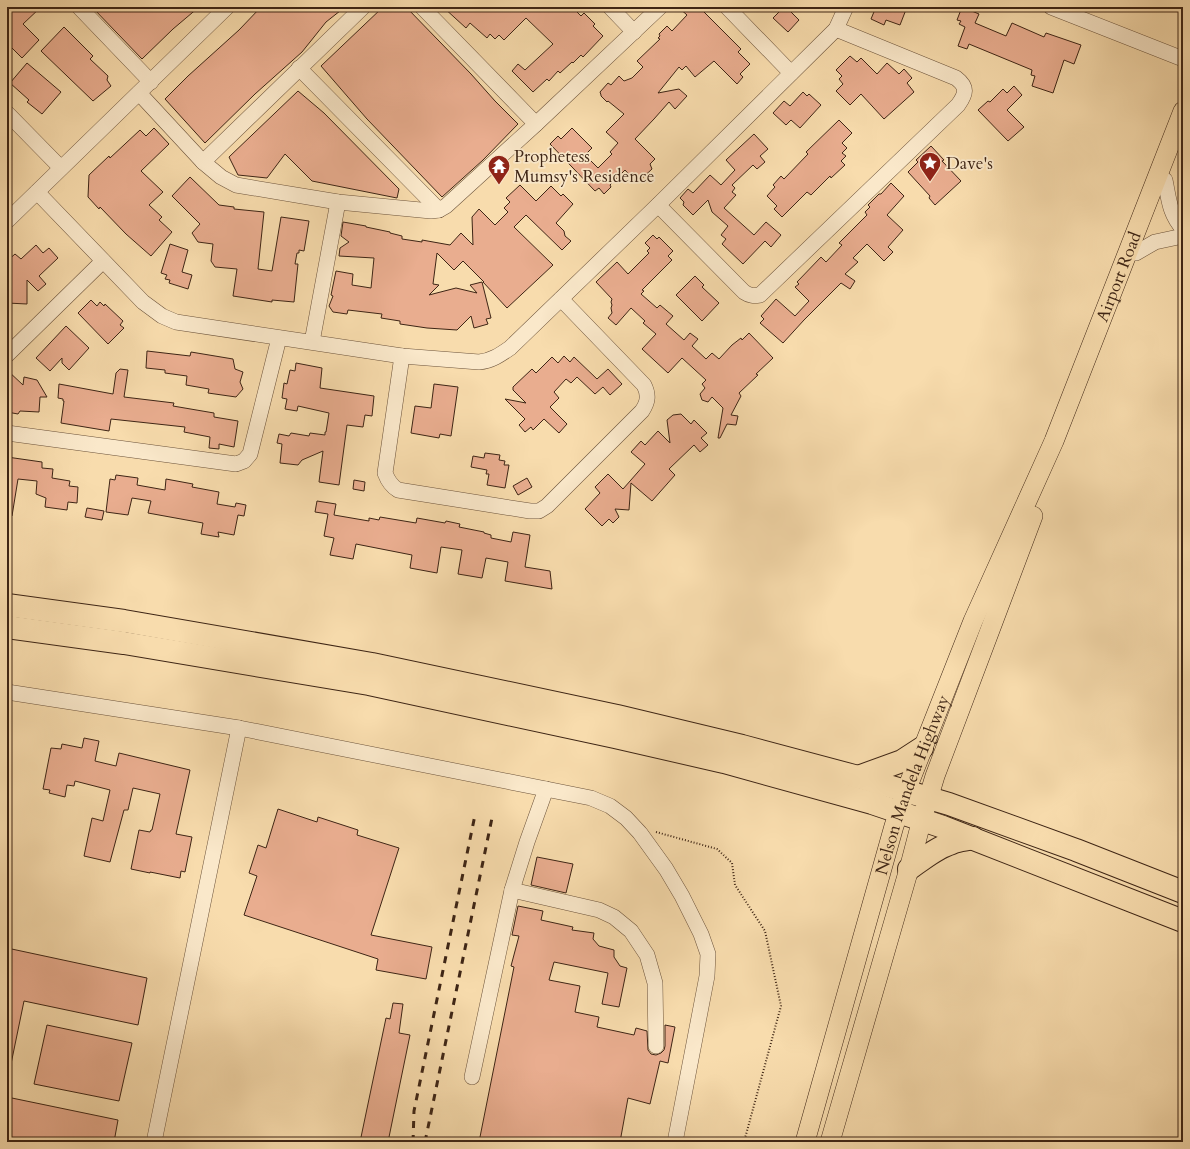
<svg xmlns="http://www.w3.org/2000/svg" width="1190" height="1149" font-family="Cardo,serif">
<rect width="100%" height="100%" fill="#f8dcad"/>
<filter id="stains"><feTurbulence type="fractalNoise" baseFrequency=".005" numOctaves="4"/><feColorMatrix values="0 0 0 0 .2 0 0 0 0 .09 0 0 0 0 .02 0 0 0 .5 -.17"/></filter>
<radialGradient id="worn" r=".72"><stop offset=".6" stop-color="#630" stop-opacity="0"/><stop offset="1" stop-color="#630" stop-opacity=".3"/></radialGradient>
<g fill="#e9ad8f" stroke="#3e2515">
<path d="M7,7H41L23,24L39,40L22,58L7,43Z"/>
<path d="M92,7H199L173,29L142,59Z"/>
<path d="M261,7H345L326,22L302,52L255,94L205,143L165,99L188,76L239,30Z"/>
<path d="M383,7H406L471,74L495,101L518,124L483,160L442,197L367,119L321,66Z"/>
<path d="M443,7H572L581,16L584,13L595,24L593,26L603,36L583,57L581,55L573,63L572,62L560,73L558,71L549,81L547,79L533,92L512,71L518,64L525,70L553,44L526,18L504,40L499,35L495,39L490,34L487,38L470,23L466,28Z"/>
<path d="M678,7H699L741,49L738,52L750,64L740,74L743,77L737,84L714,61L695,77L686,66L682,70L679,67L658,93L679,89L687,96L675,109L669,102L654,119L635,139L655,159L650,164L652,169L637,183L625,170L610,185L611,187L604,194L599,188L595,191L550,144L558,136L561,139L572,128L592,148L585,155L598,168L612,154L610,152L618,143L606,132L624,114L608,101L607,102L601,96V95L600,92L608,83L611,85L619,76L624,81L632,78L643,67L637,61L660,39L658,38L660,36L659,34L667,26L672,31L687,15Z"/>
<path d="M784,7H786L799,20L788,32L773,18Z"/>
<path d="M876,7H907L900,25L886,20L884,25L871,19Z"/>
<path d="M962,7L979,14L975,23L1006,36L1012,23L1044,37L1046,33L1081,45L1074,64L1064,60L1053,93L1032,86L1035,76L1031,75L1032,70L969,44L967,49L958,46L965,27L959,24L961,21L957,20Z"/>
<path d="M64,27L93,56L90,59L108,76L107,80L111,86L93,101L41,51Z"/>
<path d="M850,56L857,62L861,58L877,74L887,63L899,74L904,69L912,78L907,83L914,92L884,119L861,94L850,105L836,91L843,84L839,79L842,76L836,70Z"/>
<path d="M27,63L61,92L42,114L27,102L29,100L10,83Z"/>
<path d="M1014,86L1022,95L1007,110L1024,127L1008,141L978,110L988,101L990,102L1003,89L1007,93Z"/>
<path d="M298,91L324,113L399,189L397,198L312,181L285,154L267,178L238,175L229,157Z"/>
<path d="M803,92L807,96L809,94L821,105L800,128L791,120L786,125L773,113L784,101L790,106Z"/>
<path d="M839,120L852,133L842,143L847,148L842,153L846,156L841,161L845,165L831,178L830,176L811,195L807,192L782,217L774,209L777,206L767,196L775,187L773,185L781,176L784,179L808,154L806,152Z"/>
<path d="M154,128L169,144L141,171L163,192L149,205L162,217L159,220L172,232L151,256L126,234L100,207L99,209L88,197L89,175L109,156L110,158L140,130L146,136Z"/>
<path d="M754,134L768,149L760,156L765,162L757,169L753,165L732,185L735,188L732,192L736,195L724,208L754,235L766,222L781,235L771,247L765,241L743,264L722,244L726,239L721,235L728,226L712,212L708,200L693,215L683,205L684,202L680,198L688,189L693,193L710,175L721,185L735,170L726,160Z"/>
<path d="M931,146L944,160L942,161L961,181L935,205L929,198L930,196L908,172L918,162L916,160Z"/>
<path d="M190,177L219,205L234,207V209L264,212L258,269L272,271L281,217L309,221L304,251L299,250V253H297L295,264H298L294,302L272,300V302L233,296L237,269L215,267L211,261L213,244L198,242L192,233L200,224L172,196Z"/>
<path d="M891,183L904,196L887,215L903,230L888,247L893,252L884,261L867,244L853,258L858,262L845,274L855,281L850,289L841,283L804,320L783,343L760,323L764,319L761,316L776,299L795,316L809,301L795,287L799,284L797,282L821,257L826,262L842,245L839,243L867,215L865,212L870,207L868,205L879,194H881Z"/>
<path d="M520,185L536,201L551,186L561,196L563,194L573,204L556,223L564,231L565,236L571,241L562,250L526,215L514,227L553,265L507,308L483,282H484L463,261L454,270L437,253L433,284L439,285L429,295L456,288L477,293L470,285L482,282L491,318L486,319L488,324L474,328L471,316L457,330L427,328L400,324V321L381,318L382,314L348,310L347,314L333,312L329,306L333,296L331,295L336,271L353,274L352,285L371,288L374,258L339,256L340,248L349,242L341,236L343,222L366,226V227L390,232V233L402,236V239L422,242V240L450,245L461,233L473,245L472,217L479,209L495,225L508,212L504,208L510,202L506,198Z"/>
<path d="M653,235L657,239L659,237L673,251L668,256L672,260L642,290L644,291L641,294L657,308L660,305L673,316L666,324L684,340L690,333L698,339L692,346L706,359L712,353L719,359L732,345L741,338L742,340L749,333L773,358L756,374L758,375L739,393L741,396L731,415L738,416L736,425L727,424L720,438H718L723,408L712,397L708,402L702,400L700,394L705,388L702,384L706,380L682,358L668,373L642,349L656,334L643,323L645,321L631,308L616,325L608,318L612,313L611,308L612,305L611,302L612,299L596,282L617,262L628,274L649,253L647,251L650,248L645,243Z"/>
<path d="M170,244L188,250L182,272L192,275L188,289L169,283L170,280L165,279L167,275L161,273Z"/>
<path d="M36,245L43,253L49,248L58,258L39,276L46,284L38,291L27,280V304L7,303V261L15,254L21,259Z"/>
<path d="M695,276L704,285L702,287L719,303L702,321L676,295Z"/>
<path d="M91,300L97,306L100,302L104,306L105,304L123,321L120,325L124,328L108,344L78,313Z"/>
<path d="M66,326L89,348L69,370L62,363V358L50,371L36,358Z"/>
<path d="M147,351L190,356L191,352L233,359L235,369L243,372L240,382L243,389L236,397L208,393L209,389L186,385L187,376L165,373V370L146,368Z"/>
<path d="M564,356L570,362L574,357L597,379L608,369L622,384L610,395L603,387L595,394L577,377L571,383L566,379L554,392L559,398L550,407L567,424L559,433L544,419L533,430L531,427L525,432L519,425L525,419L505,399L526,403L513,390V387L532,369L536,373L552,357L558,363Z"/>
<path d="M296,363L322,368L320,388L374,396L372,416L365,415L363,427L347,425L339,485L319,482L323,451L302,460L298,465L280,463L282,444L277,443L279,434L289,436L291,433L309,436L310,433L325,435V432H326L329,413L298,406L297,411L285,409L287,399L282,398L284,383L287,384L290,370L295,371Z"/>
<path d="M120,369L128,370L124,397L174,403L173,406L214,413V417L238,421L234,447L219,444V449L209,448L210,437L184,432L185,427L111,419L109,431L61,423L64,401H63V399L58,398L59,384L113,394L116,373Z"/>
<path d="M7,370L23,385L24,377L37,380L47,397H40L39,412L20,411L18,414L7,412Z"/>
<path d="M434,384L458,387L451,436L440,434L439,438L411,433L415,406L431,408Z"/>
<path d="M681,414L691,424L694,420L707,433L701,438L708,445L700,452L694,445L669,469L675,475L652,501L631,483L629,510L615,509L619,517L613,523L609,519L602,526L585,509L600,493L595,487L608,474L623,489L645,464L631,452L641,441L645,445L658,431L670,443L667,420L673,415Z"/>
<path d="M485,453L500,455L499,460L505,461L504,465H509L505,488L487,485L489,474H486L487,470L471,467L473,456L484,458Z"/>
<path d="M7,457L42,462V468L53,469L52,478L70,481L69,486L78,487L77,503L68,502L67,510L45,507L46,498L36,494L37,481L18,479L12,516L7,515Z"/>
<path d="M116,475L138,478L137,485L165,490L166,479L193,484L192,487L219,492L217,504L235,507L236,503L246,505L244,516L238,515L234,535L218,532L219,537L201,534L203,523L148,513L151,501L132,498L128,515L106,512L110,479L115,480Z"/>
<path d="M527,478L532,487L518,495L513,486Z"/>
<path d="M354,480L365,482L364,491L353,489Z"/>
<path d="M317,501L336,504L334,515L369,521V518L379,520L380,517L416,523L417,518L445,523L446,521L460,524L459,527L484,532V533L491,535V538L511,542L513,532L530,535L525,567L550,571L552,589L505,581L508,562L486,558L482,578L458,574L462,550L441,547L437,573L410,568L412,555L356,544L353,559L330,555L334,538L324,536L328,514L315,512Z"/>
<path d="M87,508L104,511L102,520L85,517Z"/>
<path d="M84,738L99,741L95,761L116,766L119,753L190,770L176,834L192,837L185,872L181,871L180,878L150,872V873L131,869L139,830L150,832L151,830H152L160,794L133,788L128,810H124L110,862L84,856L92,818L103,821L110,790L75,781L74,786L67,785L65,797L49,793L50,790L43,789L51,748L61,749L62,744L82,748Z"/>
<path d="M278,809L317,822L318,817L358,830L357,835L399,848L371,935L432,947L426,979L376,970L378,959L244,915L257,876L249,873L258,845L266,848Z"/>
<path d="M537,857L573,864L566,893L531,885Z"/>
<path d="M518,906L543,911L541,920L573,927L572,930L594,933L593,939L599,946L614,950V957L620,966L627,968L619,1007L602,1004L608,973L554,962L549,980L580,986L575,1012L599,1017L597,1027L634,1035L636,1028L647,1031L648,1050L651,1054L656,1055L661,1053L664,1050L665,1046V1025L675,1027L668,1063L660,1061L650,1104L628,1098L620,1142H479L514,967L511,966L519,936L512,935Z"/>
<path d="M7,948L147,978L138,1025L24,1001L11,1064H7Z"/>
<path d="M393,1003L403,1004L399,1033L410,1035L388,1142H360L386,1018L390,1019Z"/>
<path d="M47,1025L132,1043L119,1101L34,1084Z"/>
<path d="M7,1097L118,1120L114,1142H7Z"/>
</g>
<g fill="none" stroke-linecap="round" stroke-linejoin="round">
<g stroke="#6c533b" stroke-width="16">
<g id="minor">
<path d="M79,7L151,82"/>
<path d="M422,7L536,124"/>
<path d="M610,7L634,32"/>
<path d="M727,7L791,73"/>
<path d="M1051,7L1183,59"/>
<path d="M299,68L439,210"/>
<path d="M139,93L203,162L221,177L236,185L338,202L431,211L439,210L446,206L536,124L660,7"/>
<path d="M7,113L61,168"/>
<path d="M203,162L363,7"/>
<path d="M1165,180C1169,199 1169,213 1183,229"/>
<path d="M37,192L143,302L162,316L176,322L402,356L479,362C491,361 500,355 510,348L658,205L836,29L846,7"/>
<path d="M658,205L744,292C750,296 754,296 760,295L958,105C966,94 968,87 956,78L836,29"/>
<path d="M7,221L227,7"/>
<path d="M1136,253L1155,242L1183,236"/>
<path d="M312,342L338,202"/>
<path d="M7,355L103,261"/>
<path d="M402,356L385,473C388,481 391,486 398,490L530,511H539L547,506L642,411C648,402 649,395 644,385L561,299"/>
<path d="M7,433L236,464L244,461L250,454L279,338"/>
<path d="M7,692L239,728L591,798L610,806L626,818L640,833L666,869L682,896L701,934L708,954L707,976L675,1142"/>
<path d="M512,890L599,910L614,917L631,931L647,955L655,983L656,1046"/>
<path d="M472,1077L512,890L527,842L546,789"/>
<path d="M154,1142L239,728"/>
</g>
</g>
<g stroke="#3e2515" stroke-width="20">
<g id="major">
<path id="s1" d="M805,1142L894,826L906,791L973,621L1054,441L1183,111"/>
<path d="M830,1142L909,869L922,819L935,776L1033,516"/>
</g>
</g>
<g stroke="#3e2515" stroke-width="24">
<g id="highway">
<path d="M7,605L124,621L372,664L617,716L742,746L858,777L949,804L1076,850L1183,892"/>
<path d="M7,627L124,643L369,684L615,737L724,762L872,803L943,827L1183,921"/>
<path d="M858,777L902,761L922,748"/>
<path d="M909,869C923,859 936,848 952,843C959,840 966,840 973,838"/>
</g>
</g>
<path stroke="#3e2515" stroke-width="2" stroke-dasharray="1 2" stroke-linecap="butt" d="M656,832L717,849L732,863L735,885L765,931L781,1006L744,1142"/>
<use href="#minor" stroke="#fae8ca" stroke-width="15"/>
<use href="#major" stroke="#f8dcad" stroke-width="19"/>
<use href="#highway" stroke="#f8dcad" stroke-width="22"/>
<g stroke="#3e2515" stroke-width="3" stroke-dasharray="7 7" stroke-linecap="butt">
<path d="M413,1142L414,1111L475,815"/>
<path d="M425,1142L492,818"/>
</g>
</g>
<defs>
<g id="sight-pin" transform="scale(1.15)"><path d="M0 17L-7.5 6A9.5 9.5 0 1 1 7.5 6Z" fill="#8f2418" stroke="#fae8ca"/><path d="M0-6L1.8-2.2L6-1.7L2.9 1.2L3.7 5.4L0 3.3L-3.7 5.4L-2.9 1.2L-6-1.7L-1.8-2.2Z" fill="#fff"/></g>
<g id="temple-pin" transform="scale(1.15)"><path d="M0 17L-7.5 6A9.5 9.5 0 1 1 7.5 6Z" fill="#8f2418" stroke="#fae8ca"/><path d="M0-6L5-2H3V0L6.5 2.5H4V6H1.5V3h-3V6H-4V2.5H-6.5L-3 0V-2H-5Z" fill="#fff"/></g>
</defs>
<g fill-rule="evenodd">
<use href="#sight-pin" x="930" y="163"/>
<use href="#temple-pin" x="499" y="166"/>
</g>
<g text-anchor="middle" stroke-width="3.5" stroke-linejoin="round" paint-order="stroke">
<g font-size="17" fill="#3e2515" stroke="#fae8ca" text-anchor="start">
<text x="514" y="162">Prophetess<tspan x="514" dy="20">Mumsy's Residence</tspan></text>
<text x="946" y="169">Dave's</text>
</g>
<g font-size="17" fill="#3e2515" stroke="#fae8ca">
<text dy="6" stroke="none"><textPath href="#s1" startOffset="922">Airport Road</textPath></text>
<text dy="6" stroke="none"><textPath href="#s1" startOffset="373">Nelson Mandela Highway</textPath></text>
</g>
</g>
<rect width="1190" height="1149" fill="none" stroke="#f8dcad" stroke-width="24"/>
<rect x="8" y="8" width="1174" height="1133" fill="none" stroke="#3e2515" stroke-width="2"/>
<rect x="12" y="12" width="1166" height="1125" fill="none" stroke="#3e2515"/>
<rect width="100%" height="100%" filter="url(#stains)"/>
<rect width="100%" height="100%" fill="url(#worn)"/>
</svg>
